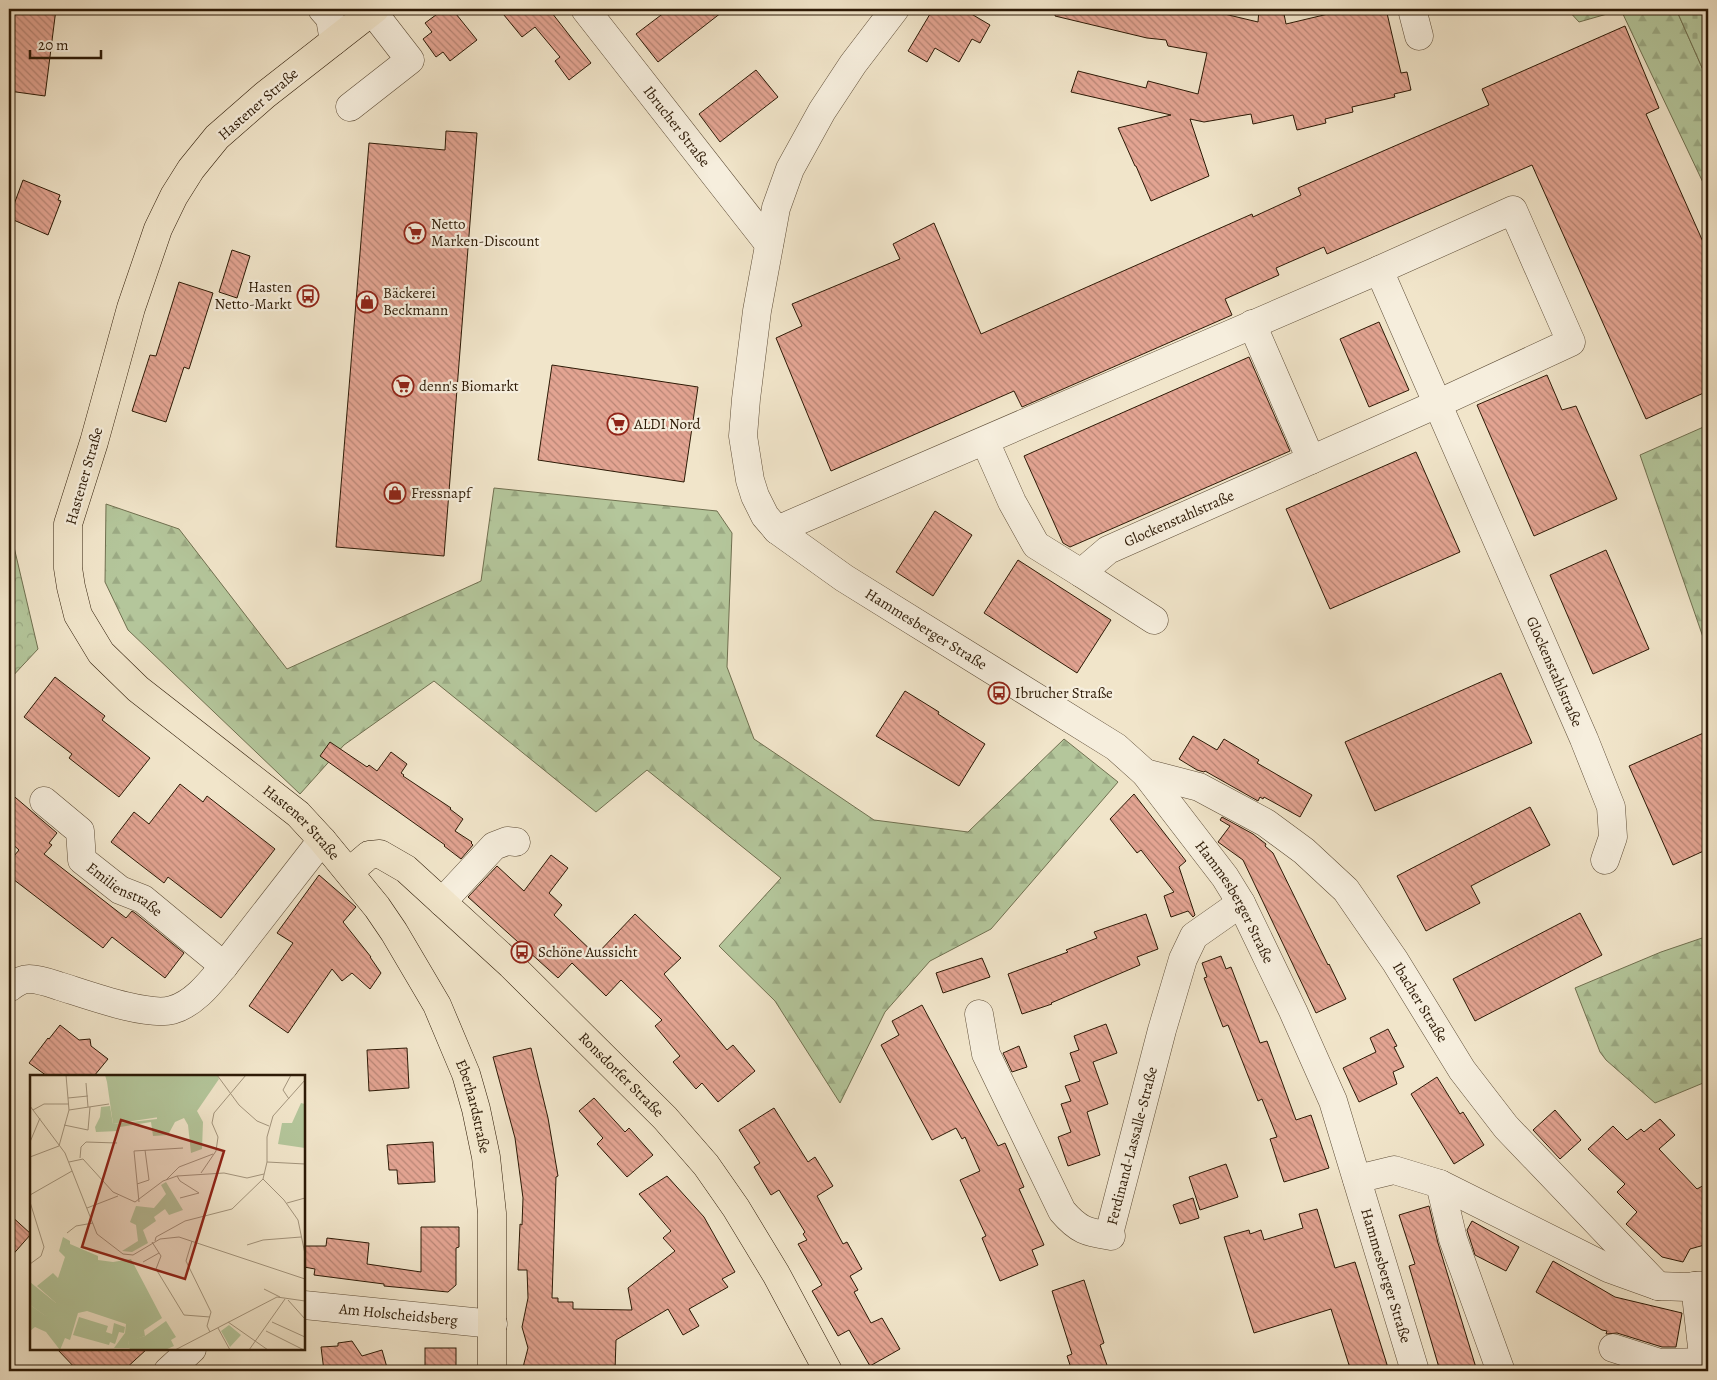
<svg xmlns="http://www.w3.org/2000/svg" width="1717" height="1380" font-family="Alegreya,serif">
<defs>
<pattern id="forest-firs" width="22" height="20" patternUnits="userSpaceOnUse" patternTransform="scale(1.25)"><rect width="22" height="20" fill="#b4c69b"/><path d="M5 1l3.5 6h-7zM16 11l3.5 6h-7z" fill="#9baa84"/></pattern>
<pattern id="cemetery-stones" width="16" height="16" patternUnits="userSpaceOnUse" patternTransform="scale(1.25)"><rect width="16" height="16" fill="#b4c69b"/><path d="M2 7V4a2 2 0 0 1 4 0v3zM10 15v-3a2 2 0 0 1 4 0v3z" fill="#9baa84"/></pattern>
<pattern id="park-crowns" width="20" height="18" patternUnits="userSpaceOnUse" patternTransform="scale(1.25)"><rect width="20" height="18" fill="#b4c69b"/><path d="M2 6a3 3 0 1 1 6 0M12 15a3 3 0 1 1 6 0" fill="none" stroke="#9baa84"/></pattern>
<pattern id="building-back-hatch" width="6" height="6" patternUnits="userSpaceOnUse" patternTransform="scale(1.25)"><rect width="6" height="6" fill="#e3a492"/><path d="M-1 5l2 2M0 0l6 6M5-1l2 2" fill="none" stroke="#b88575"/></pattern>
</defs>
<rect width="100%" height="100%" fill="#f1e5ca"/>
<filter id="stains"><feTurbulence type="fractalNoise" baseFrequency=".004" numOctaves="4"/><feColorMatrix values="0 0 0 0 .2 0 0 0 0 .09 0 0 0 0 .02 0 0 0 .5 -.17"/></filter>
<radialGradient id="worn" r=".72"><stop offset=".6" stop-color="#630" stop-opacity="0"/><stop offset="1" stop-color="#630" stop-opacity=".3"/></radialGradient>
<g fill="url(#forest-firs)" stroke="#707050">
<path d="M1567,9H1676L1708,81V193L1621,10L1579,22Z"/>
<path d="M1708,425V638L1704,640L1640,455Z"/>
<path d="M494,488L717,511L732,533L727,667L754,739L874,820L968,832L1064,739L1118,782L991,929L930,961L885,1012L840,1103L775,1001L719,946L781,878L647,770L596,812L434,681L344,745L300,794L128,630L105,582L106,504L179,529L287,669L481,581Z"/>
<path d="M1708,936V1081L1655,1103L1606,1060L1600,1052L1575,988L1661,952Z"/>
</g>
<path fill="url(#cemetery-stones)" stroke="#707050" d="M1676,9H1708V81Z"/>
<path fill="url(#park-crowns)" stroke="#707050" d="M9,540L14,547L38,649L9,680Z"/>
<g fill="url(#building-back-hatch)" stroke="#2d1a06">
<path d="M10,9H56L45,96L9,91V21Z"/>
<path d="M444,9H452L477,40L450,61L443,52L436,57L423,39L432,32L425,23Z"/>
<path d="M499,9H558L552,13L591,63L569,80L555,61L560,57L535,27L522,37Z"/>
<path d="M669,9H726L658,62L636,34Z"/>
<path d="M933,9H963L990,25L980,43L972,39L959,62L935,48L927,62L908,51Z"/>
<path d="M1056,9H1217L1216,12L1258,22L1259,9H1283L1286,24L1349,9H1386L1401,73L1407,72L1411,90L1394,94L1395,97L1352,107L1353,112L1325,119L1326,123L1297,130L1293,115L1253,124L1251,114L1204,122L1190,119L1209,176L1151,201L1136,166H1135L1118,128L1171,115L1071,92L1078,71L1146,88L1148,81L1198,94L1207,53L1168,46L1166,40L1147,38L1055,16Z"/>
<path d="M1625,26L1659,108L1646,114L1708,253V391L1646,419L1532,165L1327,254L1324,247L1276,268L1279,275L1225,299L1232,315L1022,407L1014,391L831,471L776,338L802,326L792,304L900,259L893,244L934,223L981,334L1252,214L1253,217L1301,195L1298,188L1489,105L1482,89Z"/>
<path d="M756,70L778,97L720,142L699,114Z"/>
<path d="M446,131L477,133L444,556L336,547L369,143L445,150Z"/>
<path d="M23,180L60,195L58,200L61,201L48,235L9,218Z"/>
<path d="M232,250L250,256L237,298L219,292Z"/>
<path d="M179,282L213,293L189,369L184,367L166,422L132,411L150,355L156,356Z"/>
<path d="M1379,322L1409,390L1369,407L1340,339Z"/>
<path d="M1249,357L1290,451L1070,547L1063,543L1024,456Z"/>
<path d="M552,365L698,387L684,482L538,460Z"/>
<path d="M1547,375L1562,410L1576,406L1617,499L1534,536L1477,405Z"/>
<path d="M1416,452L1460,552L1330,609L1286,509Z"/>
<path d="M935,511L972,535L933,596L896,572Z"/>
<path d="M1606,550L1649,649L1593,674L1550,575Z"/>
<path d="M1018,560L1111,620L1077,673L984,613Z"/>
<path d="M1501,673L1532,743L1375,811L1345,742Z"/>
<path d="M55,677L105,716L102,720L150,758L119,797L69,758L72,754L24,717Z"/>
<path d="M905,691L939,712L938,714L985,744L959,786L876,736Z"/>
<path d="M1708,731V849L1673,865L1629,766Z"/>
<path d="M1193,736L1217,750L1224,739L1259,760L1257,763L1312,795L1300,817L1264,797L1263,799L1260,797L1258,801L1205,771L1204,772L1197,770L1179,759Z"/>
<path d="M330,742L367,767L369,765L377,771L391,752L407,764L401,773L404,775L403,776L451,808L450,809L463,819L455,831L472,842L471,843L473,845L461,859L444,846L445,845L320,756Z"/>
<path d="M180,784L203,802L207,796L275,849L221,918L168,877L164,883L111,842L134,812L149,824Z"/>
<path d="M9,792L57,833L49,843L52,845L44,854L126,918L132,911L135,913L184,953L165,978L112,937L103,948L9,876V862L19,850L9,841Z"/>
<path d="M1134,794L1186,861L1179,867L1195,915L1193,917L1188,911L1171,917L1164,896L1174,892L1141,850L1137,853L1110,819Z"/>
<path d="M1530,807L1550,845L1471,886L1480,903L1426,931L1397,876Z"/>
<path d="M1222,817L1253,834L1266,844L1265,846L1273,853L1328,965L1329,964L1346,999L1316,1013L1243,860L1218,842L1230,826L1220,820Z"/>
<path d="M551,855L568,868L549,893L562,905L554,915L596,955L635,914L681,958L664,974L727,1050L733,1045L755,1071L718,1102L702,1083L696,1089L673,1062L680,1056L655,1026L662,1020L621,980L606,996L572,963L558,978L468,897L497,866L524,891Z"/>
<path d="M319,875L356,907L343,922L371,957H370L381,973L370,989L352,973L342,981L332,969L288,1033L249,1006L293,943L277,933Z"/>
<path d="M1580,913L1602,955L1475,1021L1453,979Z"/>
<path d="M1146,914L1158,949L1137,957L1140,965L1051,1003L1052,1004L1022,1014L1008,974L1068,952L1066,950L1097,938L1094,932Z"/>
<path d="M1221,956L1226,969L1231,967L1260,1043L1267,1041L1296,1120L1311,1115L1329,1168L1284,1182L1270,1139L1277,1137L1262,1099L1258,1101L1228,1025L1223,1027L1204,978L1207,977L1202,963Z"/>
<path d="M982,958L990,977L943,993L936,973Z"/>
<path d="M922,1005L998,1146L1005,1143L1024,1187L1019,1189L1044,1245L1032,1250L1038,1265L1000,1281L982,1238L986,1236L960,1180L980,1171L965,1137L962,1139L956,1128L932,1140L881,1045L899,1035L892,1021Z"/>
<path d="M1106,1024L1117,1053L1093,1062L1108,1104L1087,1112L1100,1155L1068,1166L1058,1137L1071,1132L1061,1104L1071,1101L1065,1086L1080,1081L1070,1053L1079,1050L1074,1036Z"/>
<path d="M60,1025L79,1040L90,1039L91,1046L108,1059L94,1076H47L29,1063L48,1038L49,1039Z"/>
<path d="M1388,1029L1397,1046L1394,1047L1404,1067L1393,1072L1397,1084L1359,1102L1343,1068L1376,1052L1370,1038Z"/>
<path d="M1019,1046L1027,1067L1012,1072L1003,1053Z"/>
<path d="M407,1048L409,1088L369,1091L367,1050Z"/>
<path d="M531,1048L548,1118L558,1176L556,1177L552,1298H558V1302H573V1309L632,1310L628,1288L675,1251L663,1238L671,1231L639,1194L667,1176L704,1217L735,1272L722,1279L728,1287L689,1309L699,1326L683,1335L668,1309L616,1340L615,1371H522L528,1348L522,1327L528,1298L527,1270H518L520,1224L522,1225L523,1198L515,1138L493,1057Z"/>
<path d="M1437,1077L1460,1114L1463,1112L1484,1145L1454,1164L1411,1094Z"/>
<path d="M594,1098L625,1132L629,1128L653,1155L627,1177L597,1144L603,1138L579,1111Z"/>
<path d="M774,1108L808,1162L815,1157L833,1186L817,1196L843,1244L847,1242L862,1269L850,1276L858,1290L854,1292L871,1323L882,1318L900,1349L870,1366L849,1330L838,1336L812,1291L822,1285L798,1244L807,1240L803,1234L805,1232L779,1190L771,1195L754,1167L760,1163L739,1130Z"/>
<path d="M1555,1110L1581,1140L1560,1159L1533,1130Z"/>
<path d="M1660,1119L1675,1135L1659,1149L1697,1189L1708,1183V1244L1690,1249L1683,1262L1662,1257L1626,1224L1637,1212L1617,1192L1625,1184L1588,1149L1613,1126L1627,1140L1641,1129L1644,1132Z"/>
<path d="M433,1142L435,1182L398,1184L397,1170H389L387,1145Z"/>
<path d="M1226,1164L1238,1197L1200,1210L1189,1177Z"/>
<path d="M1193,1198L1199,1218L1180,1224L1173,1205Z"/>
<path d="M1429,1206L1438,1243L1477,1371H1440L1409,1266L1415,1264L1399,1215Z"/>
<path d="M1317,1209L1335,1268L1355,1262L1389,1371H1351L1331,1309L1254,1333L1224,1237L1249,1230L1250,1234L1261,1230L1264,1240L1303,1228L1299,1214Z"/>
<path d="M9,1214L31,1234L9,1259Z"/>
<path d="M1472,1221L1519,1247L1506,1271L1475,1255L1467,1230Z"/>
<path d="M421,1227H459V1247L456,1248V1285L448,1292L384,1286V1284L314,1275L315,1269L304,1267V1246H326L327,1238L369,1243L367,1264L421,1272Z"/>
<path d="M1553,1261L1615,1297L1682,1313L1676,1347H1662L1617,1333L1606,1334L1607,1331L1602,1330L1536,1292Z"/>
<path d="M1084,1280L1104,1343L1100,1345L1109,1371H1072L1067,1356L1072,1354L1052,1291Z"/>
<path d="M352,1341L362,1356L382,1350L388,1371H324L321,1347L338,1346V1343Z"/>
<rect x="425" y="1348" width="31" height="23"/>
<path d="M57,1349H147L123,1371H78Z"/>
</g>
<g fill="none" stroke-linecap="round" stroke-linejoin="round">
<g stroke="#5e4d37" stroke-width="29">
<g id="minor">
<path d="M322,9L330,18L334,41"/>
<path id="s1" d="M585,9L769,244"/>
<path id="s2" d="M895,9L853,64L822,111L790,169L776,208L757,311L746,399L743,436L750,480L755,496L765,516L777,530L844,578L1116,747L1145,773L1225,877L1241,903L1293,1011L1333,1101L1415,1371"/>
<path d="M1412,9L1419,36"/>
<path d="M350,107L410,60L372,11"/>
<path d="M1252,324L1311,460"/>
<path id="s3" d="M985,441L1012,502L1036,545L1081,573L1108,550L1437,404L1571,342L1513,210L1379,270"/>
<path id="s4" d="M777,530L1379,270L1584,739L1611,807L1613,837L1605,860"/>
<path d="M1081,573L1154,620"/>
<path id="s5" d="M1145,773L1199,787L1266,823L1304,851L1346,890L1395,961L1462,1070L1506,1127L1658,1286"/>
<path id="s6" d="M44,801L80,831L82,860L120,890L143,899L224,966"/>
<path d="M442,902L494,846L507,841L516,842"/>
<path d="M9,988C14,984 22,979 29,979C39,979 50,983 59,986C85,994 147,1017 172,1010C194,1004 210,983 224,966L322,840"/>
<path id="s7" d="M979,1014L986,1054L1062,1211C1079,1231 1087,1232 1111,1236L1110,1230L1162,1030L1183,959L1194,936L1241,903"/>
<path d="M1357,1179L1394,1170L1440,1184L1608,1268L1658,1286L1686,1287L1708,1285"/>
<path d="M1440,1184L1453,1239L1500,1369L1499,1371"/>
<path d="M1695,1286L1702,1347L1708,1360"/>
<path id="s8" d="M304,1305L493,1324"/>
<path d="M1613,1348L1660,1363L1708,1362"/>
<path d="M168,1371L192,1349"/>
</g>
</g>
<g stroke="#2d1a06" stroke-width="29">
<g id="major">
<path id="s9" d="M375,9L265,95L217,137L191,169L174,196L158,229L131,308L94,442L68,524V568L71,587L78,615L101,653L138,689L298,814L322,840L377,907L394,932L437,1005L466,1074L476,1109L486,1157L492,1213V1371"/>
<path id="s10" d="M349,872L369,855L380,854L406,869L511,965L665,1118L706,1165L736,1208L776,1274L828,1371"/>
</g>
</g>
<use href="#minor" stroke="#f6eedd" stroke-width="28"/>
<use href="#major" stroke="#f1e5ca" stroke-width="28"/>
</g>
<defs>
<g id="supermarket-ring" transform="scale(1.125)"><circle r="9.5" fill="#f6eedd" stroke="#8f2418" stroke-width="1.5"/><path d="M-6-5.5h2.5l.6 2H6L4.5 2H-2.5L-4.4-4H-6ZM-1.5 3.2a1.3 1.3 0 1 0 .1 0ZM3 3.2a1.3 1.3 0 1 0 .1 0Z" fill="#8f2418"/></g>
<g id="bus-ring" transform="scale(1.125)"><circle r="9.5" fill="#f6eedd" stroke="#8f2418" stroke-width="1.5"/><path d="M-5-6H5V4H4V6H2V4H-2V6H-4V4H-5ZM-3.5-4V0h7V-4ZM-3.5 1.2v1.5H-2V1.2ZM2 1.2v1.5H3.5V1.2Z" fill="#8f2418"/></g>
<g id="shop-ring" transform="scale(1.125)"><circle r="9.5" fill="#f6eedd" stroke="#8f2418" stroke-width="1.5"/><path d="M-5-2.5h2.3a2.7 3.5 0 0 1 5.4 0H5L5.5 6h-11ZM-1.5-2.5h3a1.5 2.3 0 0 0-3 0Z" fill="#8f2418"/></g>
</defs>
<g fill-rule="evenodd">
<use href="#supermarket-ring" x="415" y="233"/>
<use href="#bus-ring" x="308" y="296"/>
<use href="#shop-ring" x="367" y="302"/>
<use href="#supermarket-ring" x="403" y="386"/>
<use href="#supermarket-ring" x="618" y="424"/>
<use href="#shop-ring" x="395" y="493"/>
<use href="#bus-ring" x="999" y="693"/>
<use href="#bus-ring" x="522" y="952"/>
</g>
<g text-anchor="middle" stroke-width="4.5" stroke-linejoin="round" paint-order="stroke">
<g font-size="15" fill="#2d1a06" stroke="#f6eedd">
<text transform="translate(258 104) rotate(-41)" y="5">Hastener Straße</text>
<text dy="5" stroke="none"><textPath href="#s1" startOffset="149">Ibrucher Straße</textPath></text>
<text transform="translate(84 476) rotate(-74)" y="5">Hastener Straße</text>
<text dy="5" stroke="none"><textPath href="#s3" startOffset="282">Glockenstahlstraße</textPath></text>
<text dy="5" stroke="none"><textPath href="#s2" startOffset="745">Hammesberger Straße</textPath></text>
<text dy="5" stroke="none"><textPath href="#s4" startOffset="1094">Glockenstahlstraße</textPath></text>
<text dy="5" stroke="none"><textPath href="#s9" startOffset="1021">Hastener Straße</textPath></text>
<text dy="5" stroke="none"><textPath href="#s6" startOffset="128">Emilienstraße</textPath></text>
<text dy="5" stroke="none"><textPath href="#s2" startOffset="1165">Hammesberger Straße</textPath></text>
<text dy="5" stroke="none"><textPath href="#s5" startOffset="371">Ibacher Straße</textPath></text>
<text dy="5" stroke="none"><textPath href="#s10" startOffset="365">Ronsdorfer Straße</textPath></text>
<text dy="5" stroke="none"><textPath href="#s9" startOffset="1358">Eberhardstraße</textPath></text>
<text dy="5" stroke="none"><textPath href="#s7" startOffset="365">Ferdinand-Lassalle-Straße</textPath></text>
<text dy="5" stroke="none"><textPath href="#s2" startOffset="1570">Hammesberger Straße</textPath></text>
<text dy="5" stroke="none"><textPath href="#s8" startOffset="95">Am Holscheidsberg</textPath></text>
</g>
<g font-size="15" fill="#2d1a06" stroke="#f6eedd" text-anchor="start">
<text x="431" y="229">Netto<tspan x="431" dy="17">Marken-Discount</tspan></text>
<text x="292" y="292" text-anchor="end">Hasten<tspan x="292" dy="17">Netto-Markt</tspan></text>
<text x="383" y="298">Bäckerei<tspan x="383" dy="17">Beckmann</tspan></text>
<text x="419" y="391">denn's Biomarkt</text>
<text x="634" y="429">ALDI Nord</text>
<text x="411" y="498">Fressnapf</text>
<text x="1015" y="698">Ibrucher Straße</text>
<text x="538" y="957">Schöne Aussicht</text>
</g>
</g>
<g transform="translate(30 1075)">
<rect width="275" height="275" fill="#f1e5ca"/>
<path d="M49,242L78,251L76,257L82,259L84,248L95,252L94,258L89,257L85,269L80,267L79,270L43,260Z" fill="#b4c69b"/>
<path d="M75,0H187L189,4L167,36L173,47L172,74L161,78L158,50L154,43L145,47L138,60L123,61L121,47L90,52L88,56L66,57L65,52L70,42L71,32L80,31L83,49L127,44L125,7H77ZM136,107L153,135L139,140L135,134L124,142L126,146L113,155L118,168L102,177L92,176L108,166L106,150L100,147L106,131L124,133L136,119L131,110Z" fill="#b4c69b"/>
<path d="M77,7H125L144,18L136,41L83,49Z" fill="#b4c69b"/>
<path d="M33,162L40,166V169L68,181V185L83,187L101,184L132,243L114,255L115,261L98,267L100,273H84L95,258L96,249L57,236L48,238L40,265L35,263L30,275L16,257L5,252L0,256V230L16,241L26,228L7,211L23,198L28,203L35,182L29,176ZM199,250L211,260L200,272L191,256Z" fill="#b4c69b"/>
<path d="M271,28L275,29V73L248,69L252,48H262ZM0,207L26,228L29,237L24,247L0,230ZM136,246L146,262L141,265L144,271L135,275H100L98,267L103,262L105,264L115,261Z" fill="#b4c69b"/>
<path fill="none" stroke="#a3947c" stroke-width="1" d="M187,0L209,30L227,46L239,51M56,8L58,32M38,23L58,21M259,24L253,15L261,0M0,31L35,78L67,159L93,179L103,180L130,164L149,162L275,204M3,35L14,29H39M39,35L79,29M34,50L58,55L60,32M0,67L10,43M0,82L29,71L39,35L36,0M50,83L51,72L56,67L87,68M39,87L53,84L83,117L105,127L133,106L147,101L194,98L217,103L234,99M237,87V62L243,41L275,5M171,98L186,76L188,62L182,48L184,38L216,0M147,101L150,106L169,118L150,123M233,104L254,125L268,145L275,179M136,105L149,92L183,79M107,109L119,105L115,75M0,120L42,96M0,127L14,172L11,181L0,189M109,127L104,76L153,73M257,128L275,123M57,133L88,121M37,158L46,151L63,148M125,166L126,162L155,146L202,134L233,104L237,87L275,89M162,166L156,186L181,237L177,251L180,257M122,167L131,181L126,194L154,240L180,242M217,170L233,165L271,162M113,187L129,178M234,214L250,222M258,225L275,244M198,247L238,275M242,247L275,262M188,253L200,275M236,256L274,275M145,275L247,222L275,226M219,275L255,224"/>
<path fill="#8f2418" fill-opacity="0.15" stroke="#8f2418" stroke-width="2.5" d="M91,45L194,76L155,204L52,172Z"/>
<rect width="275" height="275" fill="none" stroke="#2d1a06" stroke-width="2.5"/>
</g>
<rect width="1717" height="1380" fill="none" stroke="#f1e5ca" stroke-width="30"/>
<rect x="10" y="10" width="1697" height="1360" fill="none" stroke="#2d1a06" stroke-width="2.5"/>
<rect x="15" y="15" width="1687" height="1350" fill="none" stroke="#2d1a06"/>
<path d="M30 50v8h71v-8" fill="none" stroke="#2d1a06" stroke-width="2.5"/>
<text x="38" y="50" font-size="15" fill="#2d1a06" stroke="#f6eedd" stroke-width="4" paint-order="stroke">20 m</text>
<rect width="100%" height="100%" filter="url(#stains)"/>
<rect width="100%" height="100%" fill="url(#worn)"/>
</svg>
